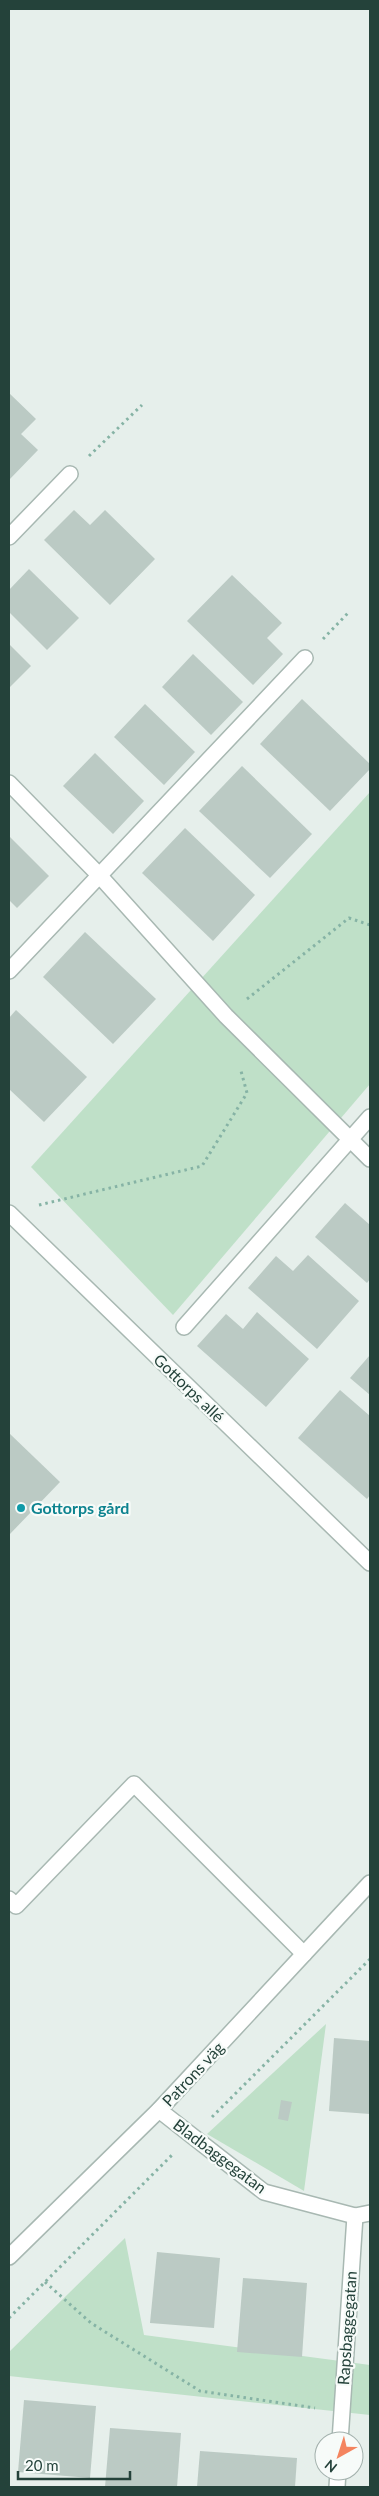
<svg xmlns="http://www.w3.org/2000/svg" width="379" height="2496" font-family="Lato,sans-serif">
<rect width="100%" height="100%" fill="#e6efeb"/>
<g fill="#bfe0c8">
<path d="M370,792V1084L173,1315L31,1167Z"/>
<path d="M326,2024L304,2191L207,2134Z"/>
<path d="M125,2238L144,2335L370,2365V2415L9,2376V2352Z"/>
</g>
<g fill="#bbcac4">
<path d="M9,393L36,419L21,434L38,450L9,480Z"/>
<path d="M74,510L90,525L105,510L155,559L110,605L44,540Z"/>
<path d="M29,569L79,618L47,650L9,612V590Z"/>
<path d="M232,575L282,623L267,638L283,654L253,685L187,621Z"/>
<path d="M9,644L31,666L9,688Z"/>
<path d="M193,654L243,702L211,735L162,687Z"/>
<path d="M302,699L370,764V769L330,811L260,744Z"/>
<path d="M145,704L195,752L164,785L114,737Z"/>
<path d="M95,753L144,801L113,834L63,786Z"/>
<path d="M242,766L312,834L270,878L199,811Z"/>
<path d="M185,828L255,895L213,941L142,873Z"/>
<path d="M9,836L49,876L17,908L9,900Z"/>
<path d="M85,932L156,999L113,1044L43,977Z"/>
<path d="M16,1010L87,1077L44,1122L9,1089V1018Z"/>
<path d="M345,1203L370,1225V1279L367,1283L315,1237Z"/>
<path d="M308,1255L359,1301L317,1349L248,1288L276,1256L293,1271Z"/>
<path d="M257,1312L309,1359L266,1407L197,1346L226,1314L243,1329Z"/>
<path d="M370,1355V1395L350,1378Z"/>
<path d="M340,1390L370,1416V1495L367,1499L298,1438Z"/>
<path d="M9,1433L60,1482L9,1535Z"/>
<path d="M334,2038L370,2041V2114L329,2111Z"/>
<path d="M281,2100L292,2102L288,2121L278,2119Z"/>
<path d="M157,2252L220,2258L214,2328L150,2323Z"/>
<path d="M243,2278L307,2283L302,2357L237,2352Z"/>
<path d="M24,2400L96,2406L90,2478L18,2472Z"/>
<path d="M110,2428L181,2433L177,2487H105Z"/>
<path d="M200,2451L297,2458L295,2487H197Z"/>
</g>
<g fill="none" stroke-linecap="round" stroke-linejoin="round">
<g stroke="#a8b8b2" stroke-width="18">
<g id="minor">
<path d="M9,537L70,474"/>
<path d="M9,783L99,875L226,1016L370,1159"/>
<path d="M9,971L305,658"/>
<path d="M9,1213L370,1563"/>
<path d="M184,1327L370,1117"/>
<path d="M9,1899L16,1906L134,1784L304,1954"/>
<path d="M159,2110L264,2192L355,2216L370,2213"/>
<path d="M9,2257L159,2110L370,1883"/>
<path d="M340,2441L355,2216"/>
<path d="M337,2487L338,2471"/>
</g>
</g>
<g stroke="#86b3a5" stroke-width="3" stroke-dasharray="2.5 4" stroke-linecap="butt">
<path d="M89,456L142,405"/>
<path d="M323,639L348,613"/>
<path d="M247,999L349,918L370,925"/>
<path d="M39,1205L202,1166L247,1093L241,1071"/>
<path d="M212,2117L370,1959"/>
<path d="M45,2282L91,2323L200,2391L315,2408"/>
<path d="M9,2318L173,2154"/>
</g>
<use href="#minor" stroke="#fff" stroke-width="15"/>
</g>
<circle fill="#0f9aa8" stroke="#f7fbf9" stroke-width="2" cx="21" cy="1508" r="5"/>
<g text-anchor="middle" stroke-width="4.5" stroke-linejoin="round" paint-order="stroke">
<g font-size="16" fill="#24423a" stroke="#f7fbf9">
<text transform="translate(189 1388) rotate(44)" y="6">Gottorps allé</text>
<text transform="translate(193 2074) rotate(-47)" y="6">Patrons väg</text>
<text transform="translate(220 2156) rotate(37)" y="6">Bladbaggegatan</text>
<text transform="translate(347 2328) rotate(-86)" y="6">Rapsbaggegatan</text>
</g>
<g font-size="16" font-weight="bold" fill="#0d838f" stroke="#f7fbf9" text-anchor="start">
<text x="31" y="1514">Gottorps gård</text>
</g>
</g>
<rect width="379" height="2496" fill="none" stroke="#24423a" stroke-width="20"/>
<g transform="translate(339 2456) rotate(219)"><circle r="24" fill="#f7fbf9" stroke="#a3b1ad"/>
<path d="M0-4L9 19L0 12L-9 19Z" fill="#f4845f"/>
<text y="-8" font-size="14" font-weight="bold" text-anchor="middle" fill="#24423a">N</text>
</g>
<path d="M18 2471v8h112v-8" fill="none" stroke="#24423a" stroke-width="2.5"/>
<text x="25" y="2471" font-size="15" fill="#24423a" stroke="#f7fbf9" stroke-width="4" paint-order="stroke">20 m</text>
</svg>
